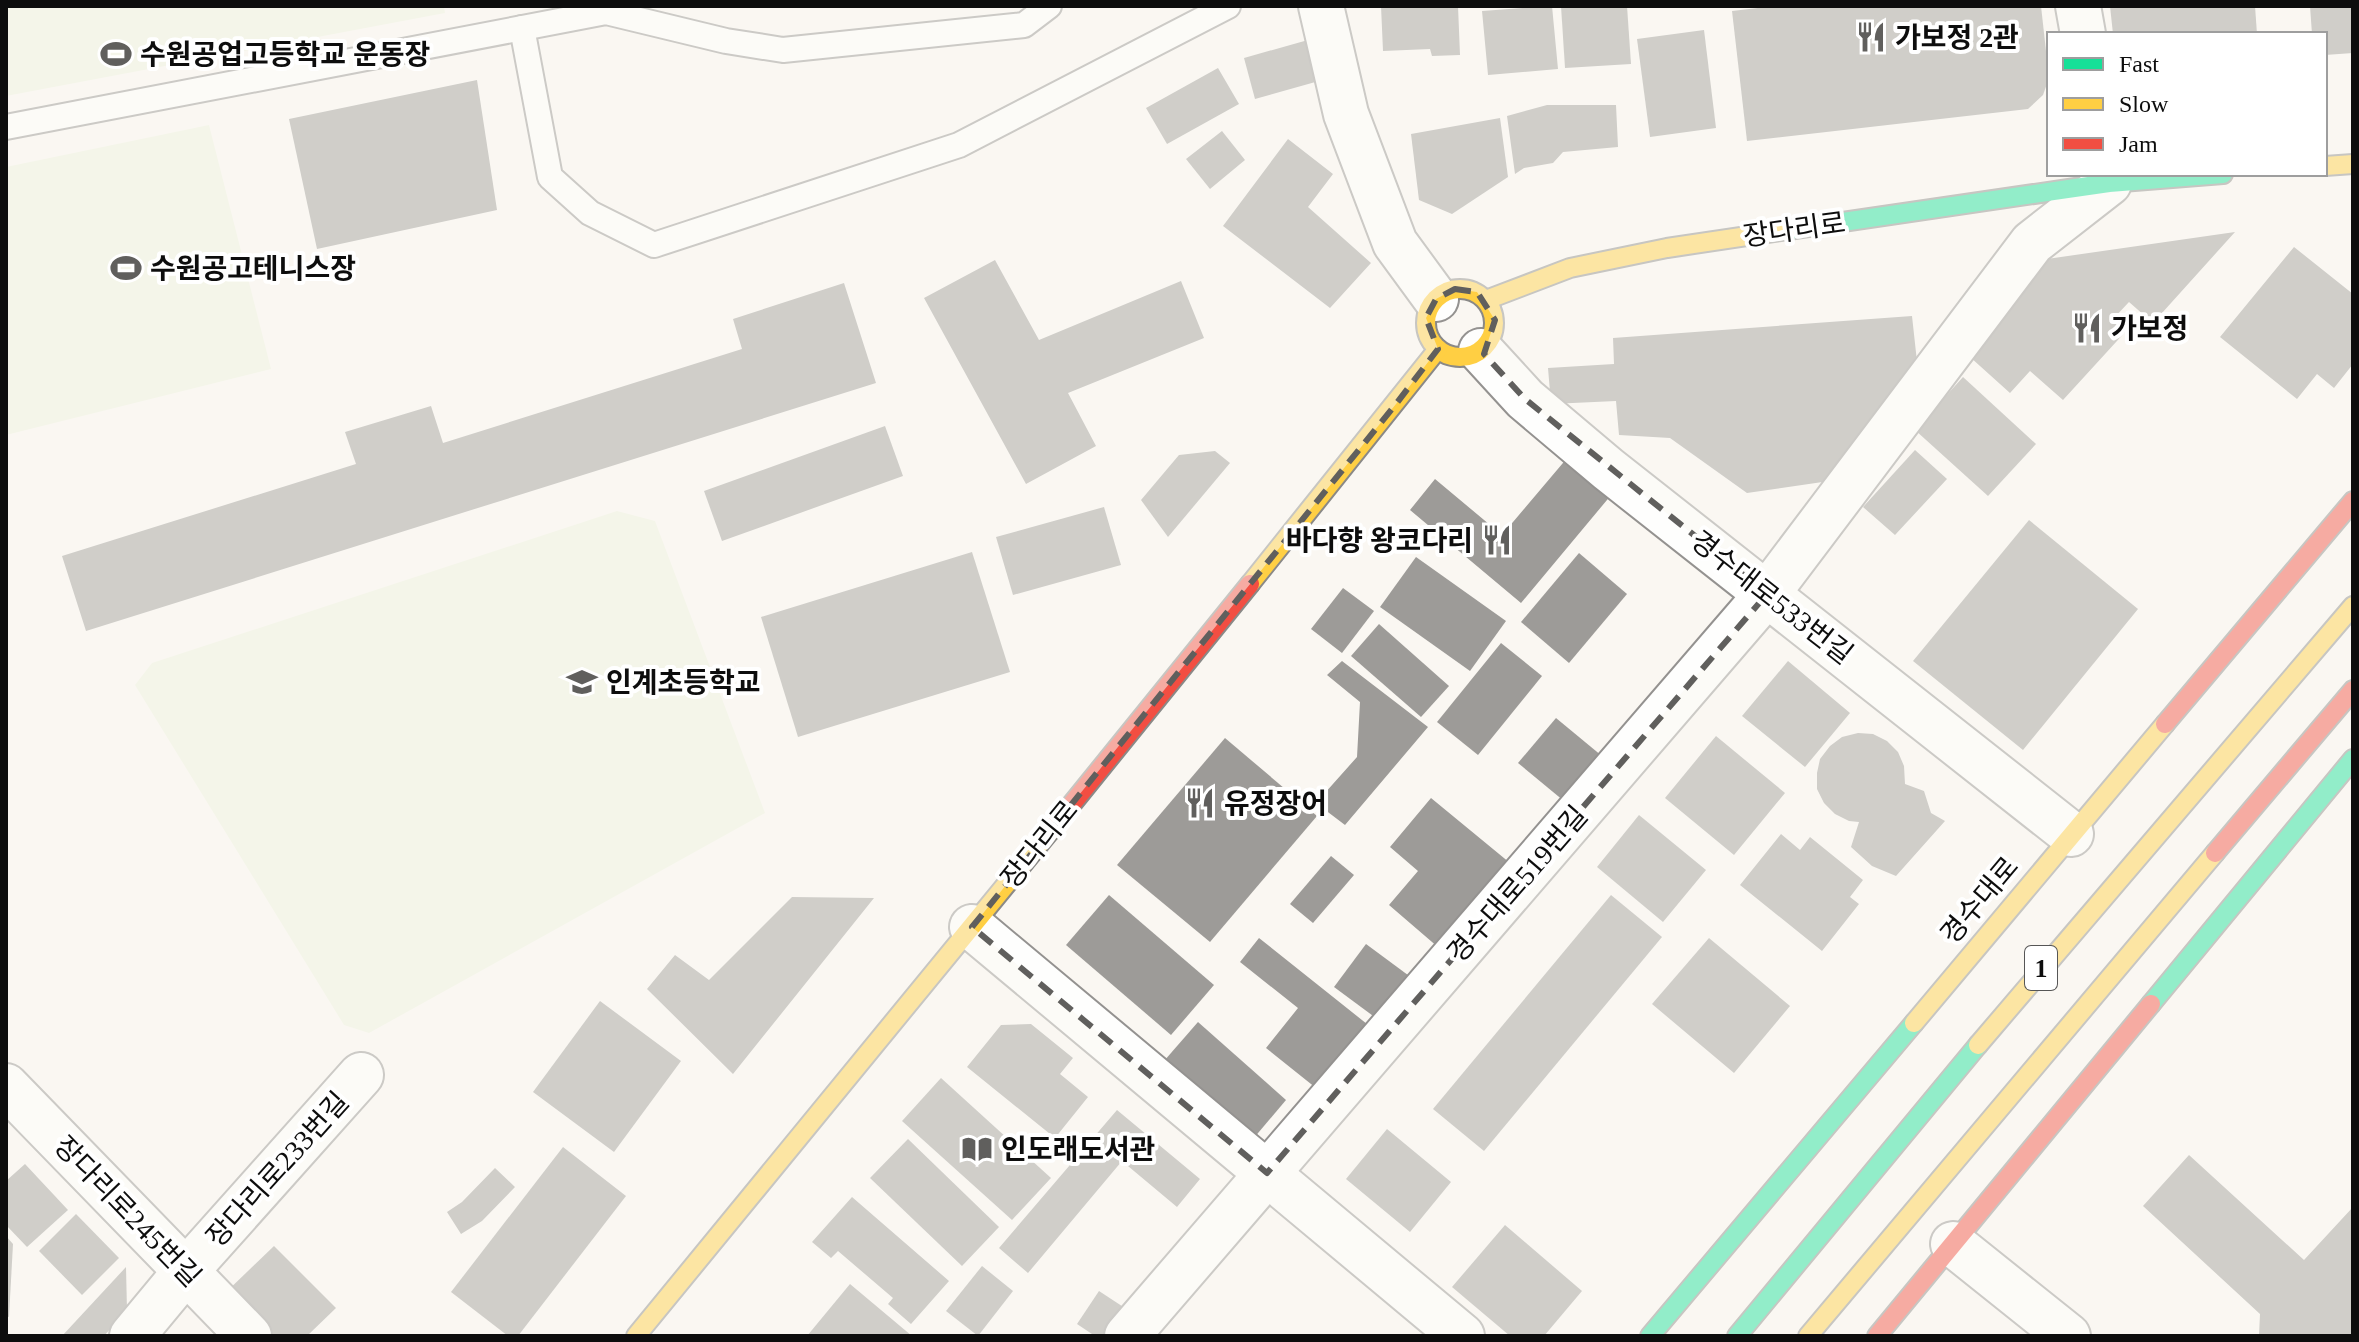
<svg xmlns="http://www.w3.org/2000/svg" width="2359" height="1342" font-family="'Times New Roman','Noto Sans KR',serif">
<rect width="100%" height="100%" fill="#faf7f2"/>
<g fill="#eef1de">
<path d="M6,6H444L445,13L6,96Z"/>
<path d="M209,125L271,369L6,435V167Z"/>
<path d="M617,511L655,521L765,813L369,1033L344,1025L135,685L152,663Z"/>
</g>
<g fill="#9d9b98">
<path d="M1381,6H1458L1460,55L1432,56L1430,49L1383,51Z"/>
<path d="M1548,6H1552L1558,69L1488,75L1482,11Z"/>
<path d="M1561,6H1627L1631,64L1565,68Z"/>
<path d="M1775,6H2041L2049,78L2043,95L2028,109L1747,141L1732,11Z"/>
<path d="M2110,6H2255L2257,34H2113Z"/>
<path d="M2310,6H2353V53L2325,55V34H2312Z"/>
<path d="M1704,30L1716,128L1650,137L1637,39Z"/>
<path d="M1315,38L1326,79L1255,99L1244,58Z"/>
<path d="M1218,68L1239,104L1167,144L1146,108Z"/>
<path d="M477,80L497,210L317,249L289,119Z"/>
<path d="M1547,105H1616L1618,147L1563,152L1553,163L1524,168L1515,174L1507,116Z"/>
<path d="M1500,118L1508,177L1452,214L1419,200L1411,134Z"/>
<path d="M1222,131L1245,160L1210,189L1186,159Z"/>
<path d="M1288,139L1333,174L1308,207L1371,263L1330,308L1223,226Z"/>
<path d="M2235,232L2153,323L2129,302L2114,318L2127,330L2063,400L2030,371L2010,393L1960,348L2040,260Z"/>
<path d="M2294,247L2353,294V364L2334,388L2317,374L2297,399L2220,337Z"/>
<path d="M995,260L1039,340L1181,281L1204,338L1068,393L1096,446L1026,484L924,298Z"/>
<path d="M844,283L876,383L86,631L62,556L356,464L345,432L431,406L443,443L742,349L733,319Z"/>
<path d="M1912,316L1920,389L1850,478L1747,493L1670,438L1619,435L1616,401L1551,404L1548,368L1614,364L1613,338Z"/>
<path d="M1963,377L2036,444L1988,496L1915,430Z"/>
<path d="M885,426L903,476L722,541L704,491Z"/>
<path d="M1915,450L1947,479L1895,535L1863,507Z"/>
<path d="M1215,451L1230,463L1168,537L1141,500L1179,455Z"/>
<path d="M1568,457L1612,494L1521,603L1410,510L1435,479L1502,535Z"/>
<path d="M1104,507L1121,565L1013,595L996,537Z"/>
<path d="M2029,520L2138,609L2023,750L1913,661Z"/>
<path d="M972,552L1010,672L798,737L761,617Z"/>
<path d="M1579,553L1627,594L1569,663L1521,622Z"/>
<path d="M1416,557L1506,621L1470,671L1380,607Z"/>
<path d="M1343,588L1374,611L1342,653L1311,629Z"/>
<path d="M1379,624L1449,686L1421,717L1351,656Z"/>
<path d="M1501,643L1542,676L1478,755L1437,722Z"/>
<path d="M1342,661L1428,727L1345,825L1316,803L1357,757L1360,702L1327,675Z"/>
<path d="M1788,661L1850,713L1805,767L1742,716Z"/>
<path d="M1556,718L1608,761L1570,806L1518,763Z"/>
<path d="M1858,733L1873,734L1887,741L1898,752L1904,766L1905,784L1924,791L1931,813L1945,821L1896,876L1872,866L1851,847L1859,822L1849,821L1835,814L1824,803L1817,789V773L1820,759L1830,746L1842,737Z"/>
<path d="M1716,736L1785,793L1734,855L1665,798Z"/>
<path d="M1225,738L1317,816L1210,942L1117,865Z"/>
<path d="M1431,798L1510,863L1439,948L1389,905L1418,871L1390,847Z"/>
<path d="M1639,815L1706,870L1663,922L1597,867Z"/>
<path d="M1781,834L1800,850L1810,837L1863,880L1850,897L1859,904L1822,951L1740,885Z"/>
<path d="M1331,856L1354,875L1313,923L1290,904Z"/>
<path d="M1109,895L1214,985L1171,1035L1066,945Z"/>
<path d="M1611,895L1662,937L1484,1151L1433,1109Z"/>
<path d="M792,897L874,898L733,1074L647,989L675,955L709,980Z"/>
<path d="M1259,938L1377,1032L1326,1096L1266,1048L1298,1008L1240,962Z"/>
<path d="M1709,938L1790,1006L1734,1073L1652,1004Z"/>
<path d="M1366,944L1416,981L1384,1024L1334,987Z"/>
<path d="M600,1001L681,1061L614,1152L533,1092Z"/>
<path d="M1198,1022L1286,1100L1253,1139L1164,1061Z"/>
<path d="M1031,1024L1073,1058L1060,1074L1088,1097L1055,1138L967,1067L1001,1025Z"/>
<path d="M941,1078L1051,1178L1012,1220L902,1121Z"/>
<path d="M1117,1110L1200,1179L1177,1207L1122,1161L1028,1273L999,1248Z"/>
<path d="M1387,1129L1451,1182L1410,1232L1346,1179Z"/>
<path d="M908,1139L999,1227L962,1266L870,1178Z"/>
<path d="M563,1147L626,1196L518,1336H508L451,1292Z"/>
<path d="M2189,1155L2304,1260L2353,1207V1336H2259L2260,1314L2143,1206Z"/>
<path d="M25,1164L68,1210L27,1247L6,1225V1181Z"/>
<path d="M495,1168L515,1187L482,1221L461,1234L447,1212L462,1202Z"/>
<path d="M852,1197L949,1281L911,1324L888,1304L893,1298L838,1251L831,1258L812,1242Z"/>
<path d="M76,1214L119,1258L82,1295L39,1251Z"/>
<path d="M1505,1225L1582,1291L1544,1336H1510L1452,1287Z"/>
<path d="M6,1236L13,1244L9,1317L6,1316Z"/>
<path d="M274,1246L336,1308L307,1336H262L222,1296Z"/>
<path d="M982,1266L1013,1291L978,1336L946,1311Z"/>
<path d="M126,1267L127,1310L104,1336H62Z"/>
<path d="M850,1284L912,1336H807Z"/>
<path d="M1099,1291L1134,1314L1119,1336H1095L1077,1324Z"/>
</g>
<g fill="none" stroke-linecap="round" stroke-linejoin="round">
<g stroke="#949290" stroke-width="28">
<g id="lane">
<path d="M522,28L550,177L590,213L654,245L959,145L1228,6"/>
<path d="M6,127L606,12L726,41L783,50L1024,25L1049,6"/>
</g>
</g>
<g stroke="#949290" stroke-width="48">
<g id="street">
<path d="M1321,6L1346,114L1395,243L1436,299"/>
<path d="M2078,6L2083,34"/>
<path d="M1481,351L1525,399L1608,469L2071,834"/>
<path d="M972,927L1462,1336"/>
<path d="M6,1086L249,1336"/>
<path d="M1953,1244L2068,1336"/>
<path d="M132,1336L186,1271L361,1075"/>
<path d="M1127,1336L1767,594L2032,243L2109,183L2107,174"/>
</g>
</g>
<g stroke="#8a8987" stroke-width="22">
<g id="fast">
<path d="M1788,230L2109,183L2223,174"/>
<path d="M2151,1004L2353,759"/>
<path d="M1650,1336L1914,1023"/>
<path d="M1737,1336L1978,1045"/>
</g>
</g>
<g stroke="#8a8987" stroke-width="22">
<g id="slow">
<path d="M2325,166L2353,164"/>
<circle cx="1460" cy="323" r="34"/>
<path d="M1486,300L1570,268L1667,248L1788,230"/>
<path d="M1250,584L1438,349"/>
<path d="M1914,1023L2165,724"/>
<path d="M1978,1045L2353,606"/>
<path d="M636,1336L1050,831"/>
<path d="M1808,1336L2215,853"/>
</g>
</g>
<g stroke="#8a8987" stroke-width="22">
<g id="jam">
<path d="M2165,724L2353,501"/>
<path d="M1050,831L1250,584"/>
<path d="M2215,853L2353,690"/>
<path d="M1877,1336L2151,1004"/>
</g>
</g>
<use href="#lane" stroke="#fefefd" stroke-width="24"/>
<use href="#street" stroke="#fefefd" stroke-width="44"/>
<use href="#fast" stroke="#16e098" stroke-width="18"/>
<use href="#slow" stroke="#ffcf43" stroke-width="18"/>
<use href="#jam" stroke="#f24e42" stroke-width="18"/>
</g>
<path d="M0 0H2359V1342H0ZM1455,289L1477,292L1495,320L1484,354L1525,399L1767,594L1267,1173L972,927L1396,404L1438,349L1426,318L1436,299Z" fill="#faf7f2" fill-opacity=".55" fill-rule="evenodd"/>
<path fill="none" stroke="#605f5d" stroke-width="6" stroke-dasharray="16 10" stroke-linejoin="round" d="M1455,289L1477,292L1495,320L1484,354L1525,399L1767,594L1267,1173L972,927L1396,404L1438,349L1426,318L1436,299Z"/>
<defs>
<g id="restaurant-bare" transform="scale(2.4)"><path d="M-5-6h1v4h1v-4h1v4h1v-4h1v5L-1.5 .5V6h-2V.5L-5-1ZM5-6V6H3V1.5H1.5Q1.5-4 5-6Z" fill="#605f5d" stroke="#fff" stroke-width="2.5" paint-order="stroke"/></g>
<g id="stadium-bare" transform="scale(2.4)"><path d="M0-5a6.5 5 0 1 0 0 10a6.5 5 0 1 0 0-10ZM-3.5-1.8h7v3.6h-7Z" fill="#605f5d" stroke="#fff" stroke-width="2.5" paint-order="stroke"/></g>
<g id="school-bare" transform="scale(2.4)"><path d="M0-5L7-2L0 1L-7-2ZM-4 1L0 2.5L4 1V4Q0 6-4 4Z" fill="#605f5d" stroke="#fff" stroke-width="2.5" paint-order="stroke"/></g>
<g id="library-bare" transform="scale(2.4)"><path d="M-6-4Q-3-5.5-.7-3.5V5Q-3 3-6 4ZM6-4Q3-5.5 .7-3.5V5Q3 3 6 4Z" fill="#605f5d" stroke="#fff" stroke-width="2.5" paint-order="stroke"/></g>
</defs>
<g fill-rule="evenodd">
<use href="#restaurant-bare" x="1871" y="37"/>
<use href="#stadium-bare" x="116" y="54"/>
<use href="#stadium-bare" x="126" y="268"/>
<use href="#restaurant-bare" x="2087" y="328"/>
<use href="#restaurant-bare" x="1497" y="540"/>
<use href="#school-bare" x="582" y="682"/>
<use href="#restaurant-bare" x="1200" y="803"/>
<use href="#library-bare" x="977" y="1149"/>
</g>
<g text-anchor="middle" stroke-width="8" stroke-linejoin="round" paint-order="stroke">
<rect fill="#fff" stroke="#565656" stroke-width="2" x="2025" y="946" width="32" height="44" rx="6"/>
<g font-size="26" font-weight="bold" fill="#0d0d0d">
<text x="2041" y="977">1</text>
</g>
<g font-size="28" font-weight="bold" fill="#0d0d0d" stroke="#fff" text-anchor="start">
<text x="1895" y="47">가보정 2관</text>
<text x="140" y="64">수원공업고등학교 운동장</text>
<text x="150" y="278">수원공고테니스장</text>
<text x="2111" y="338">가보정</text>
<text x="1473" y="550" text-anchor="end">바다향 왕코다리</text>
<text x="606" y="692">인계초등학교</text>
<text x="1224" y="813">유정장어</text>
<text x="1001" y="1159">인도래도서관</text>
</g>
<g font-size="28" fill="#0d0d0d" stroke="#fff">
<text transform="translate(1794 229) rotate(-8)" y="10">장다리로</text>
<text transform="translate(1772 597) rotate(38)" y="10">경수대로533번길</text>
<text transform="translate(1039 844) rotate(-51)" y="10">장다리로</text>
<text transform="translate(1517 884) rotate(-49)" y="10">경수대로519번길</text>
<text transform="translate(1979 900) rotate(-50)" y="10">경수대로</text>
<text transform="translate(277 1169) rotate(-48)" y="10">장다리로233번길</text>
<text transform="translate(128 1211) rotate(46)" y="10">장다리로245번길</text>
</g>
</g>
<rect width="2359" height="1342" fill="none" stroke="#0d0d0d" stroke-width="16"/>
<rect x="2047" y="32" width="280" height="144" fill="#ffffff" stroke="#9e9e9e" stroke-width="2"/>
<rect x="2063" y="58" width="40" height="12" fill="#16e098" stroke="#9e9e9e" stroke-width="2"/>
<text x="2119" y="72" font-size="24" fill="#0d0d0d">Fast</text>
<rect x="2063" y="98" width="40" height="12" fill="#ffcf43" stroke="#9e9e9e" stroke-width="2"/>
<text x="2119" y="112" font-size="24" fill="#0d0d0d">Slow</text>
<rect x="2063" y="138" width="40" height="12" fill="#f24e42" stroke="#9e9e9e" stroke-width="2"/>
<text x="2119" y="152" font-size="24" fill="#0d0d0d">Jam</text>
</svg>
